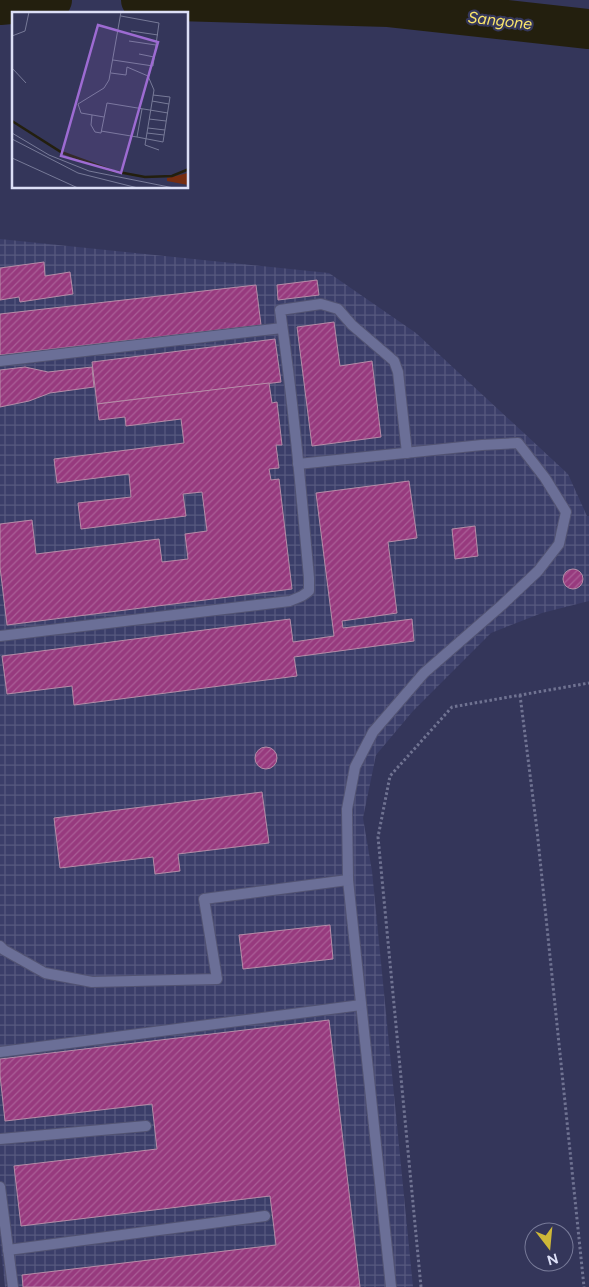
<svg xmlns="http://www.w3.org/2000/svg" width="589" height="1287" font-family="Figtree,sans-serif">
<defs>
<pattern id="industrial-grid" width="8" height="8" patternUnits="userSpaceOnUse" patternTransform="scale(1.25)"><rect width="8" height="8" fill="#3b3e69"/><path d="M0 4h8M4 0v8" fill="none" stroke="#57597f"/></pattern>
<pattern id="building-hatch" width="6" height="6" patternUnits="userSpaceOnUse" patternTransform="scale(1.25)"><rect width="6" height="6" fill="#973a7e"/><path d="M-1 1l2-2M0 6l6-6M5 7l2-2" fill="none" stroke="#aa5f97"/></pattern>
</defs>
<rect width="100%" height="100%" fill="#34365a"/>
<path fill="url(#industrial-grid)" d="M0,239L329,273L416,333L568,474L587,516H589V601L542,613L491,633L413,711L376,755L363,818L372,871L413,1287H5L0,1241Z"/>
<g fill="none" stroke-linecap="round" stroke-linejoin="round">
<g stroke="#231f0e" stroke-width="40">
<path d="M141,0L389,7L589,29"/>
<path d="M0,5L52,0"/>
</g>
</g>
<g fill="url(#building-hatch)" stroke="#b58ca7">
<path d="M44,262L45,276L70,272L73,294L20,302L19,297L0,300V268Z"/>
<path d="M317,280L319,295L278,300L277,285Z"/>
<path d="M256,285L261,325L0,355V314Z"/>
<path d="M334,322L340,366L372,361L381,437L312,446L297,327Z"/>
<path d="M275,339L281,382L97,404L92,362Z"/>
<path d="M25,367L48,372L92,367L94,387L50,393L29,401L0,407V370Z"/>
<path d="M269,383L272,403L277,402L282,445H276L279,468L269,469L271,480L279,479L292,589L7,625L0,567V524L32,520L36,554L159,539L162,562L188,559L185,534L207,531L202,492L183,494L186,516L81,529L78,503L131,497L129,474L57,483L54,459L184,443L181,419L126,426L125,417L99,420L97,404Z"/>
<path d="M409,481L417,538L388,542L397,613L342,621L343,628L412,619L414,641L294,657L297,676L74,705L72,686L7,694L2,656L290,619L293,642L334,636L316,493Z"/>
<path d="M475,526L478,556L455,559L452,529Z"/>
<circle cx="573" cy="579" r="10"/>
<circle cx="266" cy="758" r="11"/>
<path d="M262,792L269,843L178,854L180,871L155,874L153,857L60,868L54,818Z"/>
<path d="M330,925L333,959L243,969L239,935Z"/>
<path d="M329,1020L360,1287H23L22,1275L276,1245L270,1196L21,1226L14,1166L157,1149L152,1104L5,1121L0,1075V1059Z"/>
</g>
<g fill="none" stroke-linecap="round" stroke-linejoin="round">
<g stroke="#525372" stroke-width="12">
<g id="service">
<path d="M0,361L282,328"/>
<path d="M298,464L482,445L518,443L545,478L566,512L559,544L538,571L502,605L424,673L373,732L355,767L347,809L348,880L391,1287"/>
<path d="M0,636L290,601L302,596L309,591V578C301,489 293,399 280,310L321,304L338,309L352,325L394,361L398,372L407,453"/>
<path d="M0,946L4,950L45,973L92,982L217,979L204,899L348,880"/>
<path d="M0,1052L361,1005"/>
<path d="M0,1139L146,1126"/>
<path d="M0,1187L13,1287"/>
<path d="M8,1250L265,1216"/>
</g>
</g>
<g stroke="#707392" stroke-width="3" stroke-dasharray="2.5 2.5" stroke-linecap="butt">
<path d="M520,695L537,830L584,1287"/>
<path d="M421,1287L378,837L390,776L452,707L589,683"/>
</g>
<use href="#service" stroke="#6b6f97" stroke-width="10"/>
</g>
<g text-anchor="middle" stroke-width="4.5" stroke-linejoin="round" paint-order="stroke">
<g font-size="16" font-style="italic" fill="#fae56b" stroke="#34365a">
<text transform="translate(500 20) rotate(6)" y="6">Sangone</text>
</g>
</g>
<g transform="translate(12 12)">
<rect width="176" height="176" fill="#34365a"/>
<path d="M176,161V173L155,169V166Z" fill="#762d11"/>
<path fill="none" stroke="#231f0e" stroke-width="2.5" d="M0,109L49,140L101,159L133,165L160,164L177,157"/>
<path fill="none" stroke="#777a98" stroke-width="1" d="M119,19L146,23M0,24L13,19L17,0M117,29L144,33M127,42L142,45M101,48L141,54L147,11L109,4M0,56L14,71M99,61L114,63L115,55L136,64L142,78L133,133L147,138M140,89L157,92M80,103L79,113L83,120L89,121L95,91L156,101M92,105L69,101L66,92L92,76L97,68L109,0M137,107L154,109M136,116L153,118M89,119L125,125L130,97M0,121L37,143L77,159L162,176M135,121L152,123M125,125L151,130L158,85L141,83M0,127L66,161L126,176M0,146L66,176"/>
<path fill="#9d6bd2" fill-opacity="0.15" stroke="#9d6bd2" stroke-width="2.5" d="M86,13L146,30L109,161L49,144Z"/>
<rect width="176" height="176" fill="none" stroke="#dcdff6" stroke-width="2.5"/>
</g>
<g transform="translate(549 1247) rotate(164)"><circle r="24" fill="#34365a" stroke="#777a98"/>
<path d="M0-4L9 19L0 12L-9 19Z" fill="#ceb838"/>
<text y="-8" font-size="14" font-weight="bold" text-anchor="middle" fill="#dcdff6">N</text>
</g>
</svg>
